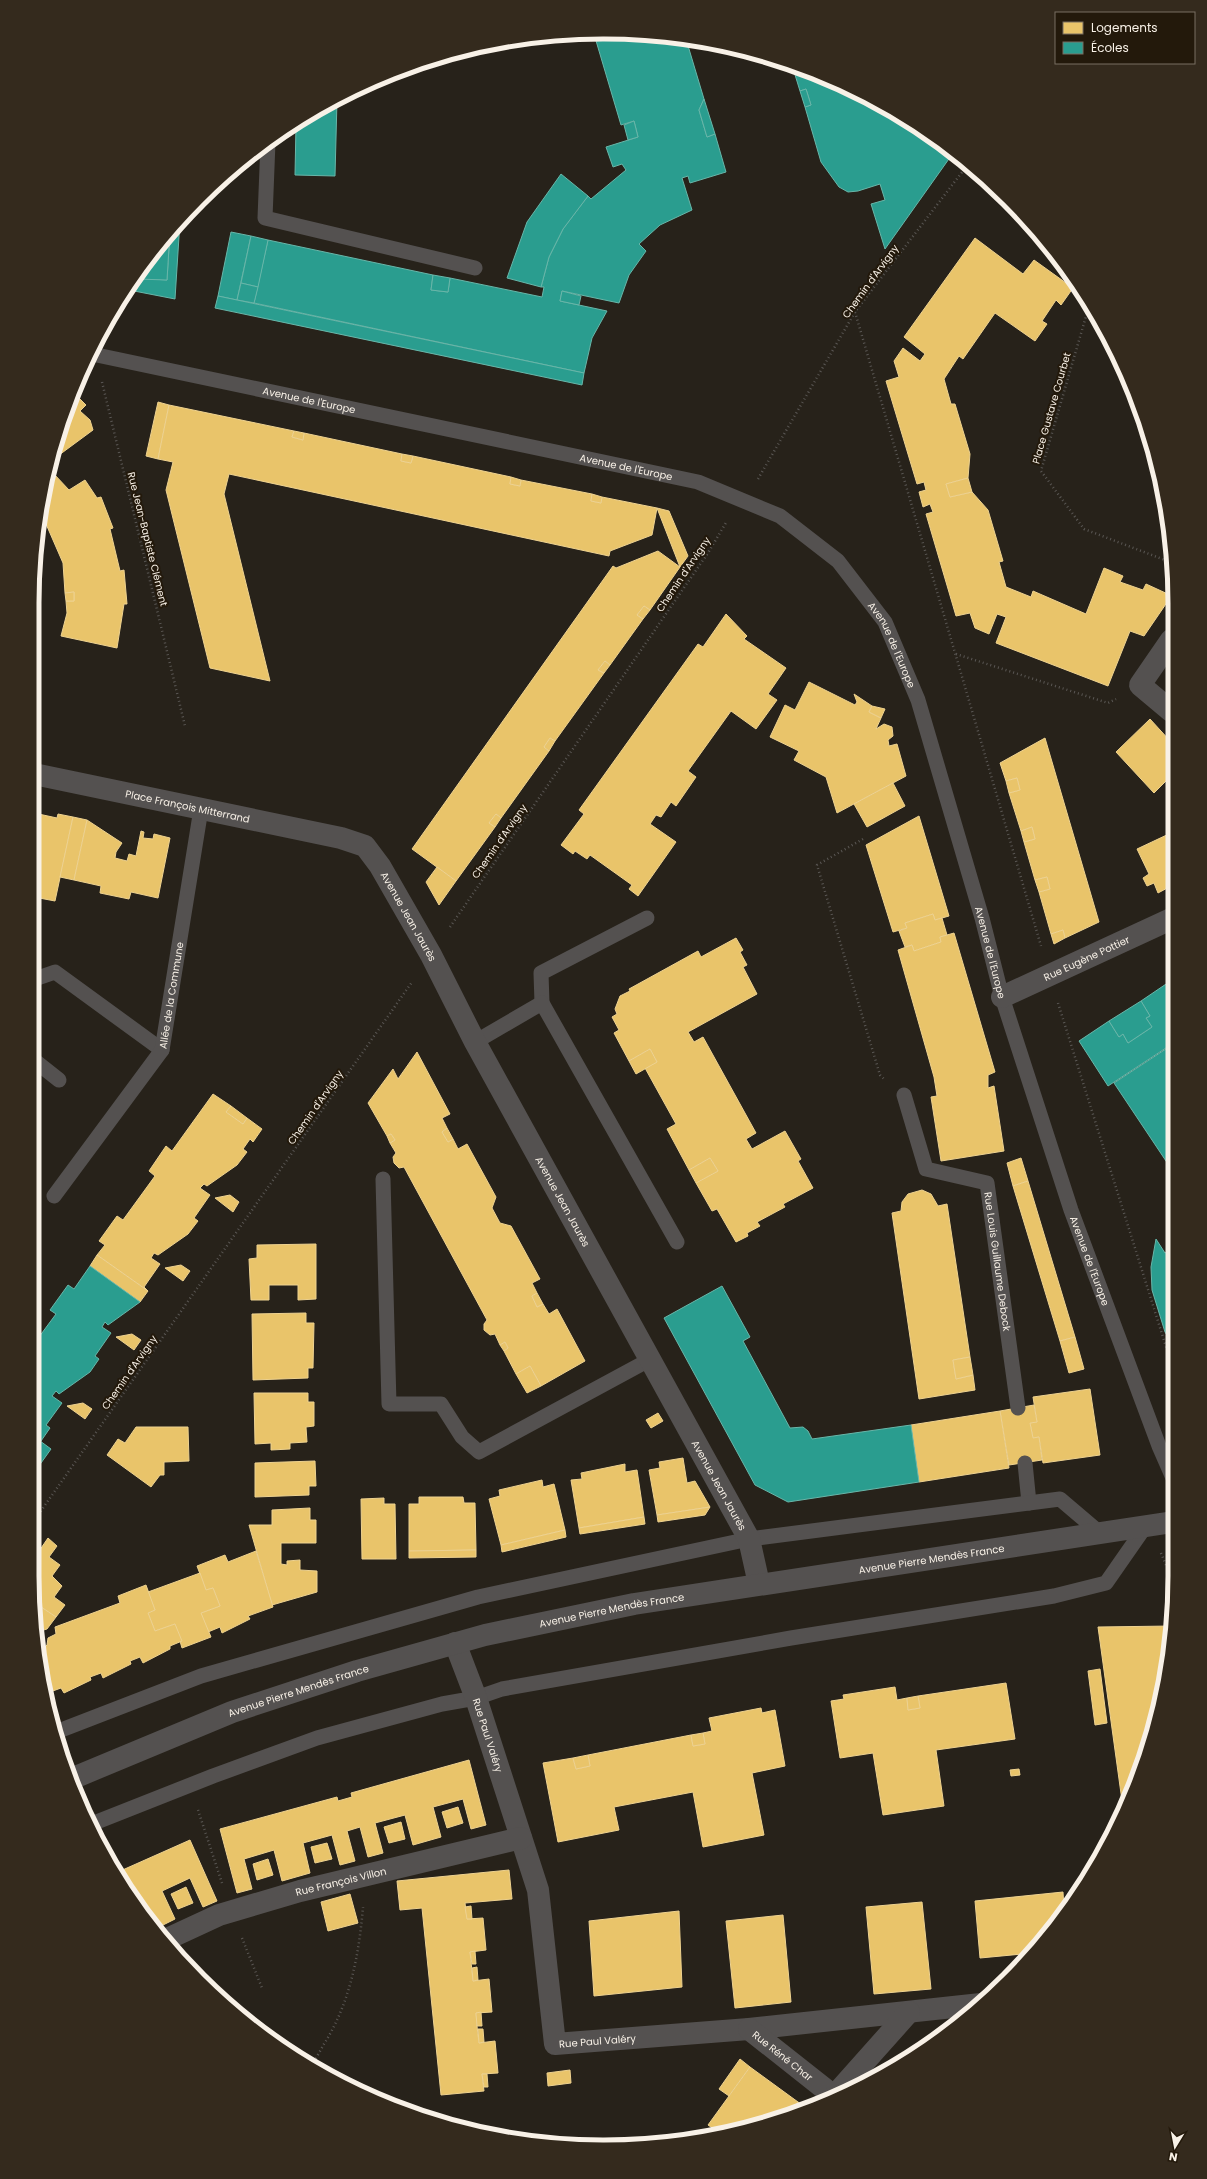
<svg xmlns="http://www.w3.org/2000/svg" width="1207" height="2179" font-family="Poppins,sans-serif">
<rect width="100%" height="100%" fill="#27221a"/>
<g fill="#e9c46a" stroke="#eed290">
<path d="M975,238L1023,274L1034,260L1073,288L1061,305L1056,300L1042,321L1047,324L1035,341L995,313L963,359L959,356L944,379L951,404H955L970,454L968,478L946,484L950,497L972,492L988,510L1003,561L999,562L1006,587L1031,597L1033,591L1086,614L1104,568L1123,576L1120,582L1143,590L1146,584L1170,595V598L1144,636L1130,631L1108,686L996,643L1006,617L997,614L989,634L975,628L970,613L956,616L926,514L933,512L930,504L923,507L919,492L926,490L924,482L917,484L886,381L899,377L894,361L903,348L920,361L925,354L904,337Z"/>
<path d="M74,393L86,405L80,411L90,420L93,430L55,458L62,420Z"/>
<path d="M158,402L169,405L158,459L146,456Z"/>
<path d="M169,405L294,431L292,437L303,440L304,433L402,454L401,461L411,463L413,456L511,477L510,484L520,486L521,480L592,494L591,501L601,503L602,497L657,508L652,535L610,551L609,556L229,474L224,494L270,681L210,668L166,490L173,462L158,459Z"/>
<path d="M294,431L304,433L303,440L292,437Z"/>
<path d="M402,454L413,456L411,463L401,461Z"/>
<path d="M54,474L69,490L85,480L97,498L101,497L113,528L110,529L120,571L124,570L127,604H124L117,648L61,636L67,613L66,601H74V592L65,593L63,563L43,517L51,476Z"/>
<path d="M511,477L521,480L520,486L510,484Z"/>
<path d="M968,478L972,492L950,497L946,484Z"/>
<path d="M592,494L602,497L601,503L591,501Z"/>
<path d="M657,508L669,511L688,556L680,567Z"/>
<path d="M658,551L680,567L650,610L644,606L637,615L643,619L610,665L605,661L598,670L604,673L555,741L550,738L544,747L549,751L501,818L496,814L489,823L495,827L456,881L412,849L613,566L616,568Z"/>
<path d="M74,592V601H66L65,593Z"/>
<path d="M644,606L650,610L643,619L637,615Z"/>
<path d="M726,614L747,636L744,639L786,668L768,694L777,700L756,729L731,711L688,771L696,777L676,806L671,802L661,817L656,815L650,824L676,842L638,896L629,889L632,885L590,855L587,859L575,851L573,854L561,845L584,814L579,810L698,644L703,647Z"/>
<path d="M605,661L610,665L604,673L598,670Z"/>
<path d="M809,682L855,705L857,702L854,694L872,706L869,712L881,718L876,729L884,724L892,727L893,736L888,740L889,746L897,744L906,776L837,813L826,777L794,760L799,751L770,737L785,705L795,710Z"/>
<path d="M872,706L885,709L881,718L869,712Z"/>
<path d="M1150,719L1171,742V776L1154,793L1116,752Z"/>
<path d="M550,738L555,741L549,751L544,747Z"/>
<path d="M1045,738L1099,922L1065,938L1063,930L1051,934L1039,892L1050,889L1047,877L1035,880L1024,842L1035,839L1032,827L1021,831L1009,793L1020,790L1017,778L1006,781L1000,763Z"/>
<path d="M1017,778L1020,790L1009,793L1006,781Z"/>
<path d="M893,783L905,806L867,827L854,804Z"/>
<path d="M34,813L57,818L58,814L73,817L55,901L34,897Z"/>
<path d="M496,814L501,818L495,827L489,823Z"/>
<path d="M919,816L949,916L935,920L933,914L905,923L907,928L893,932L866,845Z"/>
<path d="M73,817L87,820L74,880L60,877Z"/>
<path d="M87,820L122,843L116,852L115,858L127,861L129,854L136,856L141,831L144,832L143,838L153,839L154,834L170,838L158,898L131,892L129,899L100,893L101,886L74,880Z"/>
<path d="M1032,827L1035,839L1024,842L1021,831Z"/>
<path d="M1171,833V886L1158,893L1154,883L1147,886L1143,878L1149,874L1137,849Z"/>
<path d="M437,867L456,881L439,905L426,882Z"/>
<path d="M1047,877L1050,889L1039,892L1035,880Z"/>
<path d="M933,914L935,920L942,918L947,935L940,937L941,942L914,951L912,945L905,947L899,931L907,928L905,923Z"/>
<path d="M1063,930L1065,938L1054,944L1051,934Z"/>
<path d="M954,933L995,1072L988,1075V1088L994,1086L1004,1151L941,1161L931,1097L937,1096L934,1077L898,950L912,945L914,951L941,942L940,937Z"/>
<path d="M736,938L743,950L740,952L747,965L743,967L757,994L688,1032L694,1042L703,1037L756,1133L746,1139L752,1149L785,1131L801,1159L798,1161L813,1188L783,1204L785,1207L757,1222L760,1226L747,1233L748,1236L736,1242L717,1209L712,1211L696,1183L718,1171L710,1158L689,1170L667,1129L676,1124L645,1068L657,1062L650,1049L629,1061L614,1033L619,1030L612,1017L617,1014L615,1009L620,996L630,991L629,989L698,951L701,957Z"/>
<path d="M650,1049L657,1062L636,1074L629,1061Z"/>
<path d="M417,1052L450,1114L442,1118L447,1128L442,1132L448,1142L453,1139L458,1149L467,1144L496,1197L492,1208L500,1223L511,1226L540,1279L532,1283L537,1293L532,1296L537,1307L543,1304L549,1314L557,1309L585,1361L541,1386L530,1366L516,1374L504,1351L508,1348L505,1342L500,1345L495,1334L490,1335L484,1330V1324L487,1320L404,1167L399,1168L394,1163L393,1157L396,1153L390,1143L395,1140L391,1134L387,1136L368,1103L393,1069L398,1079Z"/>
<path d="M213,1094L231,1106L226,1112L243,1124L247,1118L262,1129L253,1142L250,1139L243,1149L247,1152L237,1165L207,1186L204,1184L200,1188L210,1195L194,1218L198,1221L188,1234L158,1255L154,1253L151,1258L160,1264L144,1287L148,1291L97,1255L105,1245L99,1241L117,1216L123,1220L155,1176L149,1171L166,1146L172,1151Z"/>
<path d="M231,1106L247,1118L243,1124L226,1112Z"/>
<path d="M447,1128L453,1139L448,1142L442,1132Z"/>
<path d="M391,1134L395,1140L390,1143L387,1136Z"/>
<path d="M710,1158L718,1171L696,1183L689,1170Z"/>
<path d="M1021,1158L1028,1181L1013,1186L1007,1163Z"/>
<path d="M1028,1181L1075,1337L1060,1341L1013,1186Z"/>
<path d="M922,1190L931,1194L938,1206L947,1204L970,1357L953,1360L956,1379L973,1375L975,1390L919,1399L892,1213L901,1211L902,1202L908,1194Z"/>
<path d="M230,1195L239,1202L233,1212L215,1198Z"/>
<path d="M316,1244V1299L298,1300V1285H269V1300H251L249,1259L257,1258V1245Z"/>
<path d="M97,1255L148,1291L140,1302L90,1266Z"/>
<path d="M181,1265L190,1271L183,1281L165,1268Z"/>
<path d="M537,1293L543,1304L537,1307L532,1296Z"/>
<path d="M306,1313V1323H314L313,1368H308V1378L253,1380L252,1314Z"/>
<path d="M132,1334L141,1340L134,1350L116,1337Z"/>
<path d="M1075,1337L1084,1369L1069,1373L1060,1341Z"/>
<path d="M505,1342L508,1348L504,1351L500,1345Z"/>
<path d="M970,1357L973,1375L956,1379L953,1360Z"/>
<path d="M530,1366L541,1386L527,1393L516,1374Z"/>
<path d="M1090,1389L1100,1455L1043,1463L1039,1437L1033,1438L1030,1423L1037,1422L1033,1397Z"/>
<path d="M254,1393H308V1402H314V1426L306,1427L307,1442L290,1443V1449L271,1450V1443L255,1444Z"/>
<path d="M83,1403L92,1409L85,1419L67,1406Z"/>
<path d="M1034,1405L1037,1422L1030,1423L1033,1438L1039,1437L1042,1460L1009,1465L1000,1411Z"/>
<path d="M1000,1411L1009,1468L919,1482L911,1425Z"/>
<path d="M658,1413L663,1421L651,1428L646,1420Z"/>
<path d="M136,1427H188L189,1461L164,1462V1475H160L151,1487L107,1455L118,1439L125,1443Z"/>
<path d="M683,1458L687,1483L695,1481L710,1507L657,1515L649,1470L660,1468L659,1462Z"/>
<path d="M315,1461L316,1486H309V1495L255,1497V1463Z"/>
<path d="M625,1464V1472L637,1470L644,1517L579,1528L571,1480L582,1479L581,1473Z"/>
<path d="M542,1480L543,1487L554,1484L565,1530L501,1545L489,1499L500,1496L499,1490Z"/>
<path d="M419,1497H463L464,1503H475L476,1550L409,1551V1504H419Z"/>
<path d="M384,1498V1504H395L396,1559H362L361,1499Z"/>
<path d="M710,1507L705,1515L658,1522L657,1515Z"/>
<path d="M310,1508V1520H316V1543H281V1564L287,1565V1561L300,1560V1570L317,1571V1592L272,1605L249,1525H272V1510Z"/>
<path d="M644,1517L645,1524L580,1534L579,1528Z"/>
<path d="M565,1530L566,1537L502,1552L501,1545Z"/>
<path d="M48,1538L57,1546L49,1557L60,1565L52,1576L62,1586L54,1597L65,1605L56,1617L41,1607H37V1554Z"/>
<path d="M476,1550V1557L409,1558V1551Z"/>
<path d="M256,1551L273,1607L248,1616L250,1619L222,1633L220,1627L208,1632L201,1613L220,1606L213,1588L206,1590L197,1566L225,1555L228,1562Z"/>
<path d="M200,1573L206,1590L213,1588L220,1606L201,1613L211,1637L182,1648L175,1624L155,1631L148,1613L155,1610L148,1592Z"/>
<path d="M146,1585L155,1610L148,1613L155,1631L175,1624L182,1641L170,1646V1649L143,1663L140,1657L130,1661L131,1664L103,1678L101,1673L90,1677L91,1680L64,1693L61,1688L50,1692L51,1695L48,1697L38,1654L47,1645L48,1638L56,1634L55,1627L120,1603L118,1596Z"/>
<path d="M37,1607H41L56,1617L47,1629L37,1632Z"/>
<path d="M1171,1626L1145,1759L1123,1808L1098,1627Z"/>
<path d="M1100,1669L1107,1723L1095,1725L1088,1671Z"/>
<path d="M1006,1683L1015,1739L936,1750L944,1806L883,1815L873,1753L840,1758L831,1701L844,1699L843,1695L895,1687L897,1700L907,1698L908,1710L920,1708L918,1696Z"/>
<path d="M918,1696L920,1708L908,1710L907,1698Z"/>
<path d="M761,1708L762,1713L775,1710L785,1766L752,1773L764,1835L703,1847L693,1792L614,1807L619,1830L558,1842L543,1763L573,1758L576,1769L590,1766L588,1755L691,1735L693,1746L705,1744L703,1733L712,1731L709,1718Z"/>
<path d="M703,1733L705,1744L693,1746L691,1735Z"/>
<path d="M588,1755L590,1766L576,1769L573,1758Z"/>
<path d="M469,1760L486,1825L471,1829L463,1799L433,1807L441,1837L413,1845L405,1815L375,1823L383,1853L368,1857L360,1827L347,1831L355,1861L340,1865L332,1835L303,1843L310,1873L282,1881L274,1850L244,1859L252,1889L237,1893L220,1829L337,1797L338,1801L352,1797L351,1793Z"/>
<path d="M1019,1769L1020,1775L1011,1776L1010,1770Z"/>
<path d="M458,1807L463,1823L447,1828L442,1812Z"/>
<path d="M401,1822L405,1839L389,1843L384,1827Z"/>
<path d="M190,1840L217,1901L203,1907L190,1878L162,1891L175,1919L155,1929L118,1872Z"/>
<path d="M327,1843L332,1859L315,1863L311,1847Z"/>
<path d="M268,1859L273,1875L257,1880L253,1864Z"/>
<path d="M509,1870L512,1899L465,1903L467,1919L483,1918L486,1950L470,1952L473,1981L489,1979L492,2012L476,2013L477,2026L479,2043L495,2041L498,2073L482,2074L484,2091L441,2095L422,1908L400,1910L397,1881Z"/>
<path d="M186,1887L193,1903L178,1909L171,1894Z"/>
<path d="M1063,1892L1064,1909L1033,1953L980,1958L975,1901Z"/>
<path d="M350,1894L358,1923L328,1931L321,1902Z"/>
<path d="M922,1902L931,1989L874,1994L866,1907Z"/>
<path d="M471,1906L472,1919H467L465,1907Z"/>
<path d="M679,1911L682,1987L594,1996L589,1921Z"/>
<path d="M783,1915L791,2002L735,2008L726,1921Z"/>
<path d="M475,1951L476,1964H472L470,1952Z"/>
<path d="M477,1967L478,1980L473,1981L472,1968Z"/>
<path d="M481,2012L482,2026H477L476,2013Z"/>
<path d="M478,2029H483L484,2042L479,2043Z"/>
<path d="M923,2041L926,2044L916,2051L915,2050Z"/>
<path d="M740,2059L750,2067L729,2096L719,2089Z"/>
<path d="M750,2067L798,2102L790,2113L721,2134L708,2125Z"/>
<path d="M570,2070L571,2083L548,2086L547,2073Z"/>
<path d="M482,2074H487L488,2087H484Z"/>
<path d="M798,2102L807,2108L790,2113Z"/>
</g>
<g fill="#2a9d8f" stroke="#68b6a9">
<path d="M594,34L686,39L704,99L699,110L707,137L715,134L726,172L690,183L688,176L682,178L692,210L660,225L639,244L646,251L629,275L619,303L562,291L560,301L607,311L592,338L584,373L254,303L268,240L433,275L431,290L448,292L450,278L542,297L544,287H541L549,257L563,229L588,196L591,199L626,170L622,164L613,167L606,147L638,137L634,121L621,125Z"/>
<path d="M792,65L889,109L951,156L885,249L871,204L885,200L880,184L858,191L848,192L839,187L821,162L805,107L811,105L806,89L800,91Z"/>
<path d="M806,89L811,105L805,107L800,91Z"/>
<path d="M704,99L715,134L707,137L699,110Z"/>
<path d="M337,100L335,176L295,175L296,125Z"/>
<path d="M634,121L638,137L628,140L624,125Z"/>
<path d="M561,174L588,196L563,229L549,257L541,287L507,278L527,222Z"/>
<path d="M180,221L175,299L129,290L137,278L167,280L170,231Z"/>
<path d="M170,231L167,280L137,279V278Z"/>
<path d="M231,232L251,236L237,300L218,296Z"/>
<path d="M251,236L268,240L258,287L241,283Z"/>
<path d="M433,275L450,278L448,292L431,290Z"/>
<path d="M241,283L258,287L254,303L237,300Z"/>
<path d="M562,291L581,296L579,305L560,301Z"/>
<path d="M218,296L584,373L582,385L215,308Z"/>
<path d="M1172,980V1044L1108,1086L1079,1041L1109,1021L1119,1037L1123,1034L1128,1043L1152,1027L1146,1018L1150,1016L1141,1001Z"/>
<path d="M1141,1001L1150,1016L1146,1018L1152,1027L1128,1043L1123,1034L1119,1037L1109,1021Z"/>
<path d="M1172,1045V1170L1114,1083Z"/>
<path d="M1156,1239L1165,1253L1173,1248V1345L1165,1332L1152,1290L1151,1267Z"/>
<path d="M90,1266L140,1302L108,1325L105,1322L102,1327L111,1333L95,1356L99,1359L90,1372L59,1394L56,1391L52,1396L62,1403L46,1425L50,1428L41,1441L36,1438V1341L56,1314L50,1310L68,1285L74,1289Z"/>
<path d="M722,1286L750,1337L743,1341L790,1428L803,1427L808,1431L812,1439L911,1425L919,1482L788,1502L755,1485L664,1318Z"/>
<path d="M36,1438L51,1449L36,1470Z"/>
</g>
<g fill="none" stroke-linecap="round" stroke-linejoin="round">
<g stroke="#5a5754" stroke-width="2.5" stroke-dasharray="1 3" stroke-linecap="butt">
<path d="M1089,306L1041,471L1084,529L1170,562"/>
<path d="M855,312L1041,946"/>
<path d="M102,382L185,726"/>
<path d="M758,479L855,312L966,167"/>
<path d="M956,654L1108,703L1116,699"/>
<path d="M863,839L817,865L880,1075L884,1079"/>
<path d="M450,927L708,553L727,521"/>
<path d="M1058,1003L1173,1369"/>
<path d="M36,1518L412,982"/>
<path d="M1161,1553L1174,1584"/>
<path d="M198,1810L222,1883"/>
<path d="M242,1938L262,1988"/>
<path d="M311,2065C316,2059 320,2051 324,2044C350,2003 359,1955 363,1907"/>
</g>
<g stroke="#545150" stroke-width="15">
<path d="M268,142L265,218L475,268"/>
<path id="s1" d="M92,354L698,482L780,516L838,561L885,622L918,700L982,918L1002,997L1071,1210L1159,1446L1173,1478"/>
<path d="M35,979L55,972L162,1050"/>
<path d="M542,1003L541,973L647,918"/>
<path d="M475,1042L542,1003L677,1242"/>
<path d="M35,1061L59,1080"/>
<path id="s2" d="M904,1095L926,1169L987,1183L1018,1408"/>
<path d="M383,1179L389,1404H441L462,1437L479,1452L649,1360"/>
<path id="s3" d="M54,1196L162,1050L201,809"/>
<path d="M1025,1463L1029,1503"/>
<path d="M56,1732L201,1676L478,1597L749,1539L1060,1499L1100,1533"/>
<path d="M89,1825L213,1776L317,1738L442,1704L476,1698L502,1689L791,1638L1054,1596L1106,1583L1145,1527"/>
</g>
<g stroke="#545150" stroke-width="22">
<path d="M1171,640L1140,685L1171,711"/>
<path id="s4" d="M34,774L341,838L365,846L380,866L431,955L475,1042L749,1539L759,1584"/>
<path id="s5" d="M1002,997L1171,919"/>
<path id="s6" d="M455,1643L476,1698L538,1890L555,2044L749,2029L981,2004"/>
<path id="s7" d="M71,1779L232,1712L357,1671L485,1635L634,1604L1173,1522"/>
<path id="s8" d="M165,1940L219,1915L300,1891L521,1838"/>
<path id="s9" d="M749,2029L835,2097"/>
<path d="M835,2095L909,2012"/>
</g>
</g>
<g text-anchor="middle" stroke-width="4" stroke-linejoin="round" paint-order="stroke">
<g font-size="10" fill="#f8f1e7" stroke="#23190b">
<text transform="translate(870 281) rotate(-54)" y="4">Chemin d'Arvigny</text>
<text dy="4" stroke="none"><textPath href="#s1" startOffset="222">Avenue de l'Europe</textPath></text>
<text transform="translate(1051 408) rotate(-74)" y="4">Place Gustave Courbet</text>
<text dy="4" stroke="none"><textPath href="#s1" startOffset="546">Avenue de l'Europe</textPath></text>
<text transform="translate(148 539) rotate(76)" y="4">Rue Jean-Baptiste Clément</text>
<text transform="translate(683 574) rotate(-56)" y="4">Chemin d'Arvigny</text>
<text dy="4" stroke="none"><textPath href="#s1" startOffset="882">Avenue de l'Europe</textPath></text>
<text dy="4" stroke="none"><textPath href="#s4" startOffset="157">Place François Mitterrand</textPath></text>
<text transform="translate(499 841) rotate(-55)" y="4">Chemin d'Arvigny</text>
<text dy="4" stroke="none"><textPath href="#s4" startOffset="422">Avenue Jean Jaurès</textPath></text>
<text dy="4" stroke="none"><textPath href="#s1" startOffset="1206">Avenue de l'Europe</textPath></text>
<text dy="4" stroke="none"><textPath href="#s5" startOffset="93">Rue Eugène Pottier</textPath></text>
<text dy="4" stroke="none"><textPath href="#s3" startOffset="237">Allée de la Commune</textPath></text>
<text transform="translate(315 1107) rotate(-55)" y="4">Chemin d'Arvigny</text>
<text dy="4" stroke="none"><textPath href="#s4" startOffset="746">Avenue Jean Jaurès</textPath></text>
<text dy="4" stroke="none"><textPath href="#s1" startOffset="1530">Avenue de l'Europe</textPath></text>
<text dy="4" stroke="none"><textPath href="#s2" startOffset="219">Rue Louis Guillaume Debock</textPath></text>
<text transform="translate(129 1372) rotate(-55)" y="4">Chemin d'Arvigny</text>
<text dy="4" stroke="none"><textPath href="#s4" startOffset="1070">Avenue Jean Jaurès</textPath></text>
<text dy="4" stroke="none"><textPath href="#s7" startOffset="892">Avenue Pierre Mendès France</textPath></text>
<text dy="4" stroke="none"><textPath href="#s7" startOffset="568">Avenue Pierre Mendès France</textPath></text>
<text dy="4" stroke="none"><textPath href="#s7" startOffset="244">Avenue Pierre Mendès France</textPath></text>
<text dy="4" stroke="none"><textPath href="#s6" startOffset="98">Rue Paul Valéry</textPath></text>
<text dy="4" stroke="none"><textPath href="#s8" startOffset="186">Rue François Villon</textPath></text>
<text dy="4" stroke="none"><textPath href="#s6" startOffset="458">Rue Paul Valéry</textPath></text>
<text dy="4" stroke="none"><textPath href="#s9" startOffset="43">Rue Réné Char</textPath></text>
</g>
</g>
<path d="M0 0H1207V2179H0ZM603 39H604A564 564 0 0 1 1168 603V1576A564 564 0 0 1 604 2140H603A564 564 0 0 1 39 1576V603A564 564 0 0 1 603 39Z" fill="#342a1d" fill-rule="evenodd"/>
<path fill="none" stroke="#f8f1e7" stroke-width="5" d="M603 39H604A564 564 0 0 1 1168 603V1576A564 564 0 0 1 604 2140H603A564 564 0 0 1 39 1576V603A564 564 0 0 1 603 39Z"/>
<rect x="1055" y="12" width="140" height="52" fill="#23190b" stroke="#786f63"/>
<rect x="1063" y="22" width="20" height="12" fill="#e9c46a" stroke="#786f63"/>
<text x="1091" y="32" font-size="12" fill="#f8f1e7">Logements</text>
<rect x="1063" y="42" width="20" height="12" fill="#2a9d8f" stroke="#786f63"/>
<text x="1091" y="52" font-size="12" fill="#f8f1e7">Écoles</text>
<g transform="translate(1175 2147) rotate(190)" stroke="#23190b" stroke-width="3" paint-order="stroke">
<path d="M0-3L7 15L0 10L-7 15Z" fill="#f8f1e7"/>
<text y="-6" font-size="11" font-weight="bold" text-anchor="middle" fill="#f8f1e7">N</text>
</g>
</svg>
